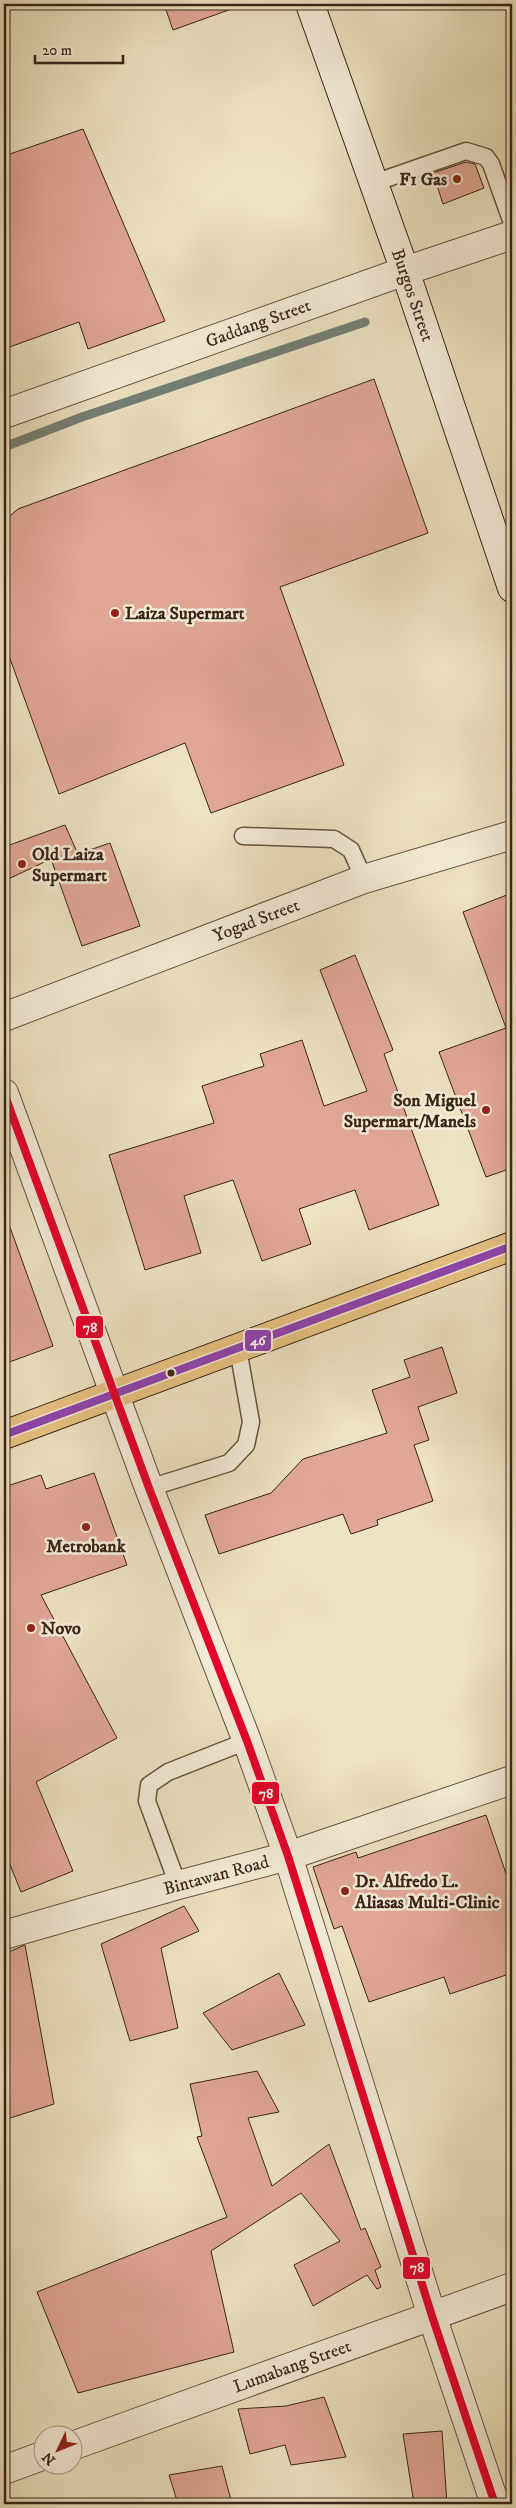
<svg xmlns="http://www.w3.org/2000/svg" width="516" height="2508" font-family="'IM FELL DW Pica',serif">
<rect width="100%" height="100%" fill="#ede2c1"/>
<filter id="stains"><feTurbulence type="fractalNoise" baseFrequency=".004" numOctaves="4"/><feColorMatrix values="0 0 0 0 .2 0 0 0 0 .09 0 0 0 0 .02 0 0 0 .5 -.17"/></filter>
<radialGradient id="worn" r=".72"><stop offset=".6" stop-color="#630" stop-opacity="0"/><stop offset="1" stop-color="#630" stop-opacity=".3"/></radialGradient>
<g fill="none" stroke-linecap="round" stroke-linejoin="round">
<path stroke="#738077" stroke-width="9" d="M4,447L82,417L365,322"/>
</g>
<g fill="#e1a796" stroke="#392418">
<path d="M164,4H236L237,7L173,30Z"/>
<path d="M83,129L165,321L88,349L79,322L4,349V156Z"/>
<path d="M466,162L475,164L484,188L443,204L433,173Z"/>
<path d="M374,379L428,533L280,587L344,765L211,813L185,743L59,794L4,642V521L18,509Z"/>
<path d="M65,825L78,854L110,843L140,926L82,946L51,859L4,881V847Z"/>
<path d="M512,893V1168L486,1177L439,1052L506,1028L463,912Z"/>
<path d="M355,955L393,1050L384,1054L439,1205L369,1230L355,1190L299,1209L311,1244L262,1261L233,1180L184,1196L201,1253L145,1270L109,1155L214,1123L202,1086L264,1066L260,1054L302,1040L324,1106L367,1091L320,970Z"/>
<path d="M4,1219H7L53,1346L4,1364Z"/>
<path d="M442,1347L457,1393L418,1407L429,1440L414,1445L433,1501L377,1520L378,1525L351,1534L343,1514L219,1554L205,1515L271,1493L303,1459L387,1433L372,1390L410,1377L404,1360Z"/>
<path d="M94,1473L127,1565L41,1595L117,1738L36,1782L73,1871L21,1892L4,1850V1487L41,1475L46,1489Z"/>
<path d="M486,1815L512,1891V1973L450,1994L444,1977L369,2002L342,1926L334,1929L313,1867L356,1852L358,1858Z"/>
<path d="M184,1906L199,1931L161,1948L178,2028L130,2041L101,1944Z"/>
<path d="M25,1945L54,2104L4,2120V1954Z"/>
<path d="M279,1973L305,2025L232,2050L203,2013Z"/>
<path d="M257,2071L279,2112L248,2118L272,2186L329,2144L361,2230L365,2228L381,2267L375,2270L381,2287L377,2289L367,2275L313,2306L294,2265L340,2241L301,2193L211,2251L234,2352L78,2393L37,2292L227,2217L197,2137L202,2136L190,2084Z"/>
<path d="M324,2397L346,2457L291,2465L285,2445L250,2454L238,2409L286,2406Z"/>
<path d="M442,2431L447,2504H414L403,2434Z"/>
<path d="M222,2466L232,2504H178L169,2475Z"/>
</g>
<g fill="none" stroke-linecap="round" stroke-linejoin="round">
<g stroke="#665442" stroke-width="19">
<g id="lane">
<path d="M374,183L466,151L486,157L491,164L512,223"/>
<path d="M243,836L334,839L351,850L364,879"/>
<path d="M149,1488L229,1463L246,1445L251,1422L238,1349"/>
<path d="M178,1885L147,1801L149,1785L168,1772L247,1741"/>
</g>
</g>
<g stroke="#665442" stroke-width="30">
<g id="street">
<path d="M4,414L405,271L512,235"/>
<path d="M4,1017L364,879L512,835"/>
<path d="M4,1093L149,1488L247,1741L288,1856L432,2316L495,2504"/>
<path d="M4,1935L178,1885L288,1856L512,1780"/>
<path d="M72,2446L512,2287"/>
<path d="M4,2470L42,2456"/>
</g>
</g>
<g stroke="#392418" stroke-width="30">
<path id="secondary" d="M310,4L405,271L512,588"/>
</g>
<g stroke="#392418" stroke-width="30">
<path id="primary" d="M4,1435L512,1246"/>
</g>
<use href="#lane" stroke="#f3ecd7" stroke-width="16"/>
<use href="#street" stroke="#f3ecd7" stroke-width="28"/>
<use href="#secondary" stroke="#f3ecd7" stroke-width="28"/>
<use href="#primary" stroke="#e6c180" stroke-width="28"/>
<g stroke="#f3ecd7" stroke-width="11">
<path id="bus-1" d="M4,1435L512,1246"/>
</g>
<g stroke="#f3ecd7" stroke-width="11">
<path id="bus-2" d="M4,1093L149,1488L247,1741L288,1856L432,2316L495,2504"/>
</g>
<use href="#bus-1" stroke="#8e44ad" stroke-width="8"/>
<use href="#bus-2" stroke="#e4002b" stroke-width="8"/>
</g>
<g fill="#8f2418" stroke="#f3ecd7" stroke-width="2">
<circle cx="457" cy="179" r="5"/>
<circle cx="115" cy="613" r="5"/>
<circle cx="22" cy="864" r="5"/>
<circle cx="486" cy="1110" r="5"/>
<circle cx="86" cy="1527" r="5"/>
<circle cx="31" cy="1628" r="5"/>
<circle cx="345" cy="1891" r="5"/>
</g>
<circle fill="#392418" stroke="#f3ecd7" stroke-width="2" cx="171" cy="1373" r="4.5"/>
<g text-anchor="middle" stroke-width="5" stroke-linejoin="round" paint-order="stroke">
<g font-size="18" font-weight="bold" fill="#392418" stroke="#f3ecd7" text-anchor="start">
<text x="447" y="185" text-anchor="end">F1 Gas</text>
<text x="125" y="619">Laiza Supermart</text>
<text x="32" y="860">Old Laiza<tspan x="32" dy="21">Supermart</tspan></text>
<text x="476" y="1106" text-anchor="end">Son Miguel<tspan x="476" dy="21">Supermart/Manels</tspan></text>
<text x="86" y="1552" text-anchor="middle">Metrobank</text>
<text x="41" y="1634">Novo</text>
<text x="355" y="1887">Dr. Alfredo L.<tspan x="355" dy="21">Aliasas Multi-Clinic</tspan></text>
</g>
<g font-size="18" fill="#392418" stroke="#f3ecd7">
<text transform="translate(413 295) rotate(71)" y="6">Burgos Street</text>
<text transform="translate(258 323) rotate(-20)" y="6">Gaddang Street</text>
<text transform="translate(256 920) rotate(-21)" y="6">Yogad Street</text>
<text transform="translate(216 1875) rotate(-15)" y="6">Bintawan Road</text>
<text transform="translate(292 2366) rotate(-20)" y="6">Lumabang Street</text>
</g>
</g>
<g stroke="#f3ecd7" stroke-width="2">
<rect x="75" y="1315" width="29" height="24" rx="5" fill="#e4002b"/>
<rect x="244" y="1329" width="28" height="23" rx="5" fill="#8e44ad"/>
<rect x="251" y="1781" width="29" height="24" rx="5" fill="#e4002b"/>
<rect x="402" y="2256" width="29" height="24" rx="5" fill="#e4002b"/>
</g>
<g font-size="14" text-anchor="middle" font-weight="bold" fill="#fff">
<text x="90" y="1332">78</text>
<text x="258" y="1345">46</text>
<text x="266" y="1798">78</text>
<text x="417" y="2272">78</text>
</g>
<rect width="516" height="2508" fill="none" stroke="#ede2c1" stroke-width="20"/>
<rect x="5" y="5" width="506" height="2498" fill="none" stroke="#392418" stroke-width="2.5"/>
<rect x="10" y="10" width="496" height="2488" fill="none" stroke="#392418"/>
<g transform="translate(58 2450) rotate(227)"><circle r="24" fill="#f3ecd7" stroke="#a99c8b"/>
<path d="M0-4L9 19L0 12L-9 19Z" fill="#8f2418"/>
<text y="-8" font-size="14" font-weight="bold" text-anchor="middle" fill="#392418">N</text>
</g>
<path d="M35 55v8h88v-8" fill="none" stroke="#392418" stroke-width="2.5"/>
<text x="42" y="55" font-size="15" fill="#392418" stroke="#f3ecd7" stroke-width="4" paint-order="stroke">20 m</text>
<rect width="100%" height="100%" filter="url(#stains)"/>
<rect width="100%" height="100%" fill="url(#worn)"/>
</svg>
